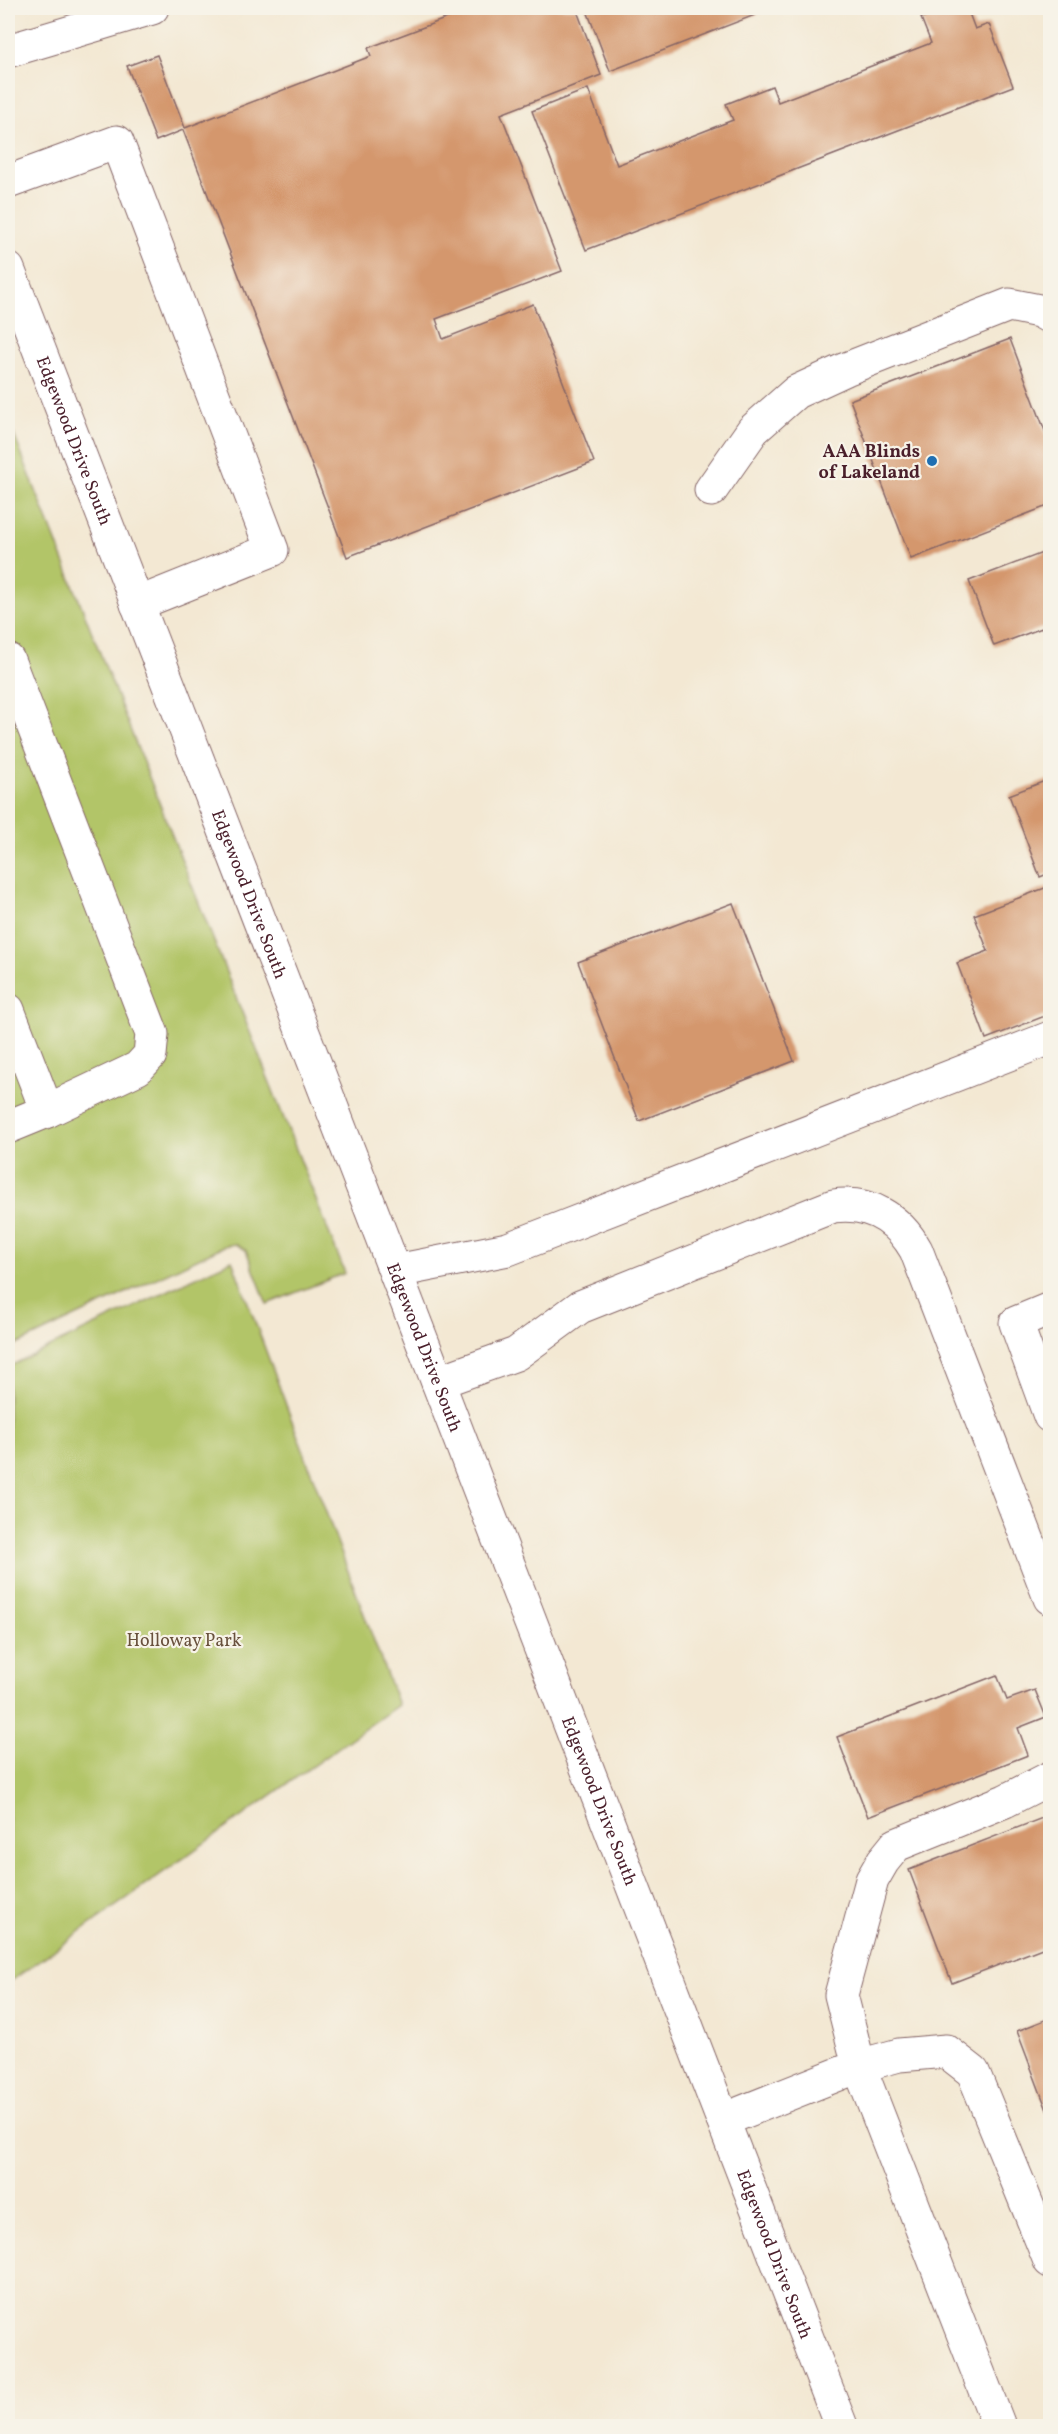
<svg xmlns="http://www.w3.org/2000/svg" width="1058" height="2434" font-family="Vollkorn,serif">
<rect width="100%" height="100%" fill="#f7f3e8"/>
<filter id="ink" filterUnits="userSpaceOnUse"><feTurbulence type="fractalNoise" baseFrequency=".0167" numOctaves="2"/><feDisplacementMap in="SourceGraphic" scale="12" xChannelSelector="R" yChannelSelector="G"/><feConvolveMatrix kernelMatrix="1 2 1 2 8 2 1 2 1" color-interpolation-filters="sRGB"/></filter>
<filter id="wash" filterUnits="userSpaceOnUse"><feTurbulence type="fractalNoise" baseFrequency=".008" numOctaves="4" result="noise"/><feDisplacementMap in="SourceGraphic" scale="24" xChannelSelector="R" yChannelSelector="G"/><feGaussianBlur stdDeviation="1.35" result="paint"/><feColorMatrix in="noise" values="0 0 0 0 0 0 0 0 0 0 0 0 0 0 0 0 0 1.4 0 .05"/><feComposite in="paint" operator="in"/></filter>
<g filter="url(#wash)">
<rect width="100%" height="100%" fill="#f3e8d3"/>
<g fill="#b2c568" stroke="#7e724a" stroke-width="1.5">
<path d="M8,420L345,1273L267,1304L246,1250L236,1244L224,1246L8,1349Z"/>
<path d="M232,1260L398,1705L8,1983V1367Z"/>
</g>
<g id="blocks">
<g fill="#d4976d">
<path d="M474,8H576L601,75L501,114L562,271L436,319L443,339L533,304L594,462L347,557L183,130L156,141L127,66L157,55L185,128L371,56L368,48Z"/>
<path d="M586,8H773L610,71Z"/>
<path d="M948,8H967L975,29L989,24L1013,86L586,250L532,111L588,89L617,165L733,120L726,104L772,86L778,102L931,43L921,18Z"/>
<path d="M1010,339L1050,444V505L911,559L850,400Z"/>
<path d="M1050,550V625L994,646L969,581Z"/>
<path d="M1050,779V873L1040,877L1009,795Z"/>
<path d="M1050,886V1014L986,1039L957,963L988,951L974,915Z"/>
<path d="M733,903L794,1061L639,1121L578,962Z"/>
<path d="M1050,1344V1359L1045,1346Z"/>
<path d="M997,1675L1007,1700L1035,1690L1046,1717L1018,1728L1028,1755L868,1817L837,1737Z"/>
<path d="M1050,1815V1945L952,1983L909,1870Z"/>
<path d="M1050,2018V2118L1017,2031Z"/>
</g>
</g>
</g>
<g filter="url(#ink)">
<use href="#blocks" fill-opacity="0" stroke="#856566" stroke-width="1.5"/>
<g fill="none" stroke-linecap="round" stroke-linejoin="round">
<g stroke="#856566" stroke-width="35">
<g id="minor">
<path d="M8,51L152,8"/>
<path d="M8,182L117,142L272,550L137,604"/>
<path id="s1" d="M8,269L841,2426"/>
<path d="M711,490L753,430L796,392L846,369L1009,305L1039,311L1050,317"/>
<path d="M8,660L152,1034L150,1055L138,1068L47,1111"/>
<path d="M8,1010L47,1111L8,1127"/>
<path d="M396,1271L508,1249L1050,1038"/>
<path d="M1050,1309L1016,1323L1050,1416"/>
<path d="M438,1382L516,1354L580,1307L833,1206C870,1201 898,1218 916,1250L1050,1598"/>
<path d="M723,2120L859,2066L841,1995L872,1880L883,1861L896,1845L1005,1801L1050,1778"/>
<path d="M999,2426L859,2066L899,2055L946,2051L973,2072L1050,2261"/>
</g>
</g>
<use href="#minor" stroke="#fff" stroke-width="33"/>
</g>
</g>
<circle fill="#1f6fb2" stroke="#f7f3e8" stroke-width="2" cx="932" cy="461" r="6"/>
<g text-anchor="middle" stroke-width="4.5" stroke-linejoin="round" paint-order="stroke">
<g font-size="18" fill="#4a1f2b" stroke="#f7f3e8">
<text dy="6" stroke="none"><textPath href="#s1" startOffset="184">Edgewood Drive South</textPath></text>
<text dy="6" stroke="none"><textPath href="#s1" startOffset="670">Edgewood Drive South</textPath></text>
<text dy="6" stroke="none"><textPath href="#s1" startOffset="1156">Edgewood Drive South</textPath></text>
<text dy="6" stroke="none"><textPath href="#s1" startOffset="1642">Edgewood Drive South</textPath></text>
<text dy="6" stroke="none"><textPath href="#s1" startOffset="2128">Edgewood Drive South</textPath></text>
</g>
<g font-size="18" font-weight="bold" fill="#4a1f2b" stroke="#f7f3e8" text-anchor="end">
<text x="920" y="457">AAA Blinds<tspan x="920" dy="21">of Lakeland</tspan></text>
</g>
<g font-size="18" fill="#69513d" stroke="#f7f3e8">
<text x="184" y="1646">Holloway Park</text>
</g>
</g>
<rect width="1058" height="2434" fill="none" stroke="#f7f3e8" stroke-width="30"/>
</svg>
